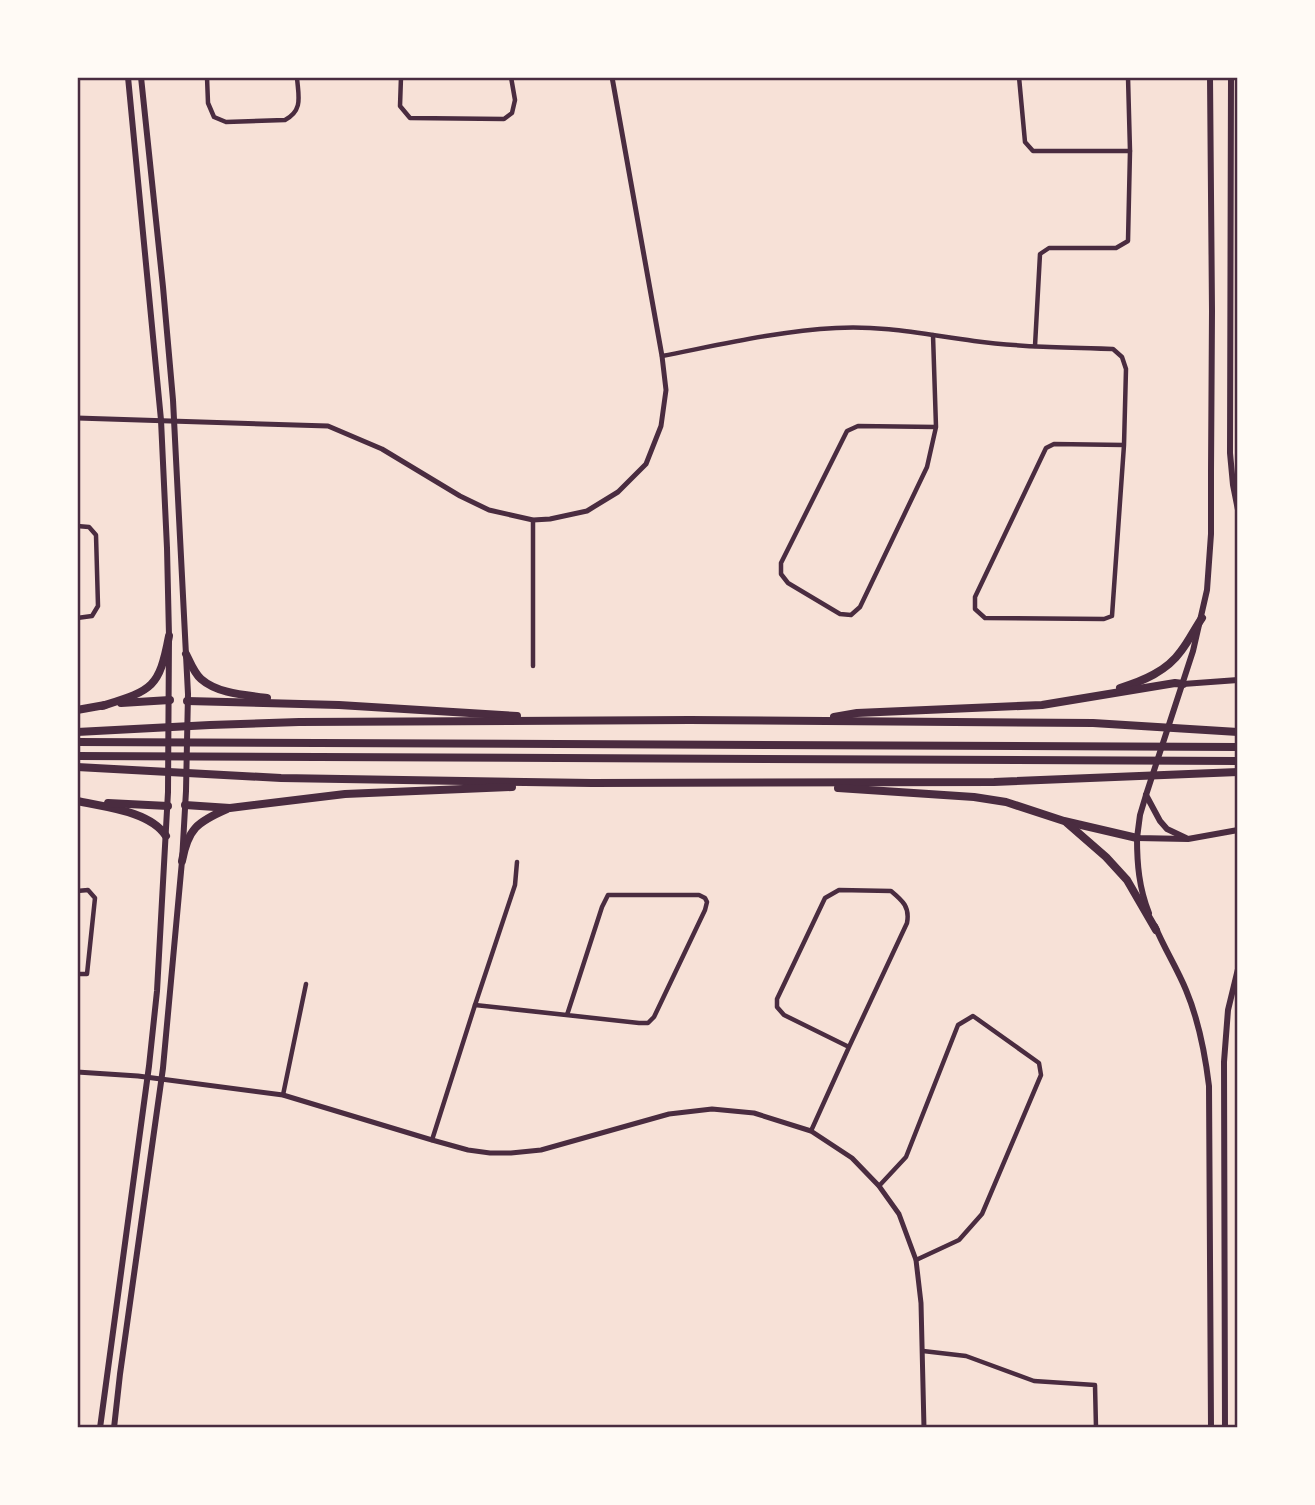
<svg xmlns="http://www.w3.org/2000/svg" width="1315" height="1505" font-family="Georgia,serif">
<rect width="100%" height="100%" fill="#f7e1d7"/>
<g fill="none" stroke-linecap="round" stroke-linejoin="round">
<g stroke="#4a2c40" stroke-width="4.5">
<path d="M207,77L208,103L214,117L226,122L285,120C304,110 298,95 297,77"/>
<path d="M401,77L400,106L410,118L504,119L512,113L515,100L511,77"/>
<path d="M1019,77L1025,142L1033,151H1130"/>
<path d="M933,335L936,427L927,467L860,607L851,615L840,614L788,583L781,574V563L847,431L858,426L936,427"/>
<path d="M1035,346L1040,254L1049,248H1116L1128,241L1130,151L1128,77"/>
<path d="M662,356C719,345 778,331 836,328C882,325 928,335 974,341C1020,347 1067,348 1113,349L1122,357L1126,369L1124,445L1112,616L1104,619L985,618L975,609V597L1046,448L1054,444L1124,445"/>
<path d="M77,526L89,527L96,535L98,606L92,616L77,618"/>
<path d="M533,666V520"/>
<path d="M77,891L88,890L95,898L87,974H77"/>
<path d="M475,1005L639,1023H648L654,1017L705,910L707,902L705,898L699,895H608L602,907L567,1015"/>
<path d="M283,1095L306,984"/>
<path d="M811,1131L849,1047L907,923C910,907 903,901 891,891L839,890L825,898L777,999V1007L784,1015L849,1047"/>
<path d="M432,1140L475,1005L515,885L517,862"/>
<path d="M879,1186L906,1157L958,1025L973,1016L1039,1063L1041,1075L982,1214L959,1240L916,1260"/>
<path d="M923,1351L966,1356L1034,1381L1095,1385L1096,1428"/>
</g>
<g stroke="#4a2c40" stroke-width="5">
<path d="M77,418L328,426L382,449L460,496L489,510L533,520L550,519L587,511L618,492L646,464L661,426L666,390L662,356L612,77"/>
<path d="M77,1072L138,1076L283,1095L432,1140L468,1150L490,1153H511L541,1150L669,1114L712,1109L754,1113L811,1131L852,1158L879,1186L899,1214L916,1260L921,1303L924,1428"/>
</g>
<g stroke="#4a2c40" stroke-width="6">
<path d="M1137,838C1137,864 1139,888 1149,913"/>
<path d="M1155,926C1164,948 1177,968 1186,990C1199,1021 1205,1053 1209,1086L1211,1428"/>
<path d="M100,1428L149,1066L157,991L168,792L169,636L167,548L161,420L128,77"/>
<path d="M114,1428L120,1374L163,1068L182,861L186,791L188,694L173,400L163,287L141,77"/>
<path d="M1225,1428L1224,1062L1228,1010L1238,969"/>
</g>
<g stroke="#4a2c40" stroke-width="6">
<path d="M1210,77L1212,311L1211,471V534L1207,590L1193,651L1146,795L1140,815L1137,838L1188,839L1238,830"/>
<path d="M1231,77L1230,453L1233,485L1238,510"/>
<path d="M1183,684L1238,680"/>
<path d="M1146,795L1160,821L1167,829L1186,838"/>
</g>
<g stroke="#4a2c40" stroke-width="8">
<path d="M186,654C190,662 194,673 201,679C218,694 246,695 267,698"/>
<path d="M1120,688C1143,681 1167,671 1181,651C1189,641 1195,628 1202,618"/>
<path d="M187,701L339,705L517,716"/>
<path d="M121,703L170,700"/>
<path d="M102,706C152,690 159,689 169,636"/>
<path d="M77,710L105,705"/>
<path d="M834,717L857,713L1042,705L1175,683L1183,684"/>
<path d="M77,732L210,725L299,722L690,720L1093,723L1238,732"/>
<path d="M77,742L1238,747"/>
<path d="M77,756L1238,761"/>
<path d="M77,767L281,778L592,783L994,782L1238,772"/>
<path d="M838,788L974,797L1006,802L1064,821L1137,838"/>
<path d="M77,801C104,807 150,811 166,836"/>
<path d="M108,803L168,806"/>
<path d="M185,805L230,808L345,794L512,787"/>
<path d="M1067,823L1106,857L1127,880L1156,930"/>
<path d="M182,861C188,829 197,822 227,809"/>
</g>
</g>
<rect width="1315" height="1505" fill="none" stroke="#fffaf5" stroke-width="158"/>
<rect x="79" y="79" width="1157" height="1347" fill="none" stroke="#4a2c40" stroke-width="2.5"/>
</svg>
